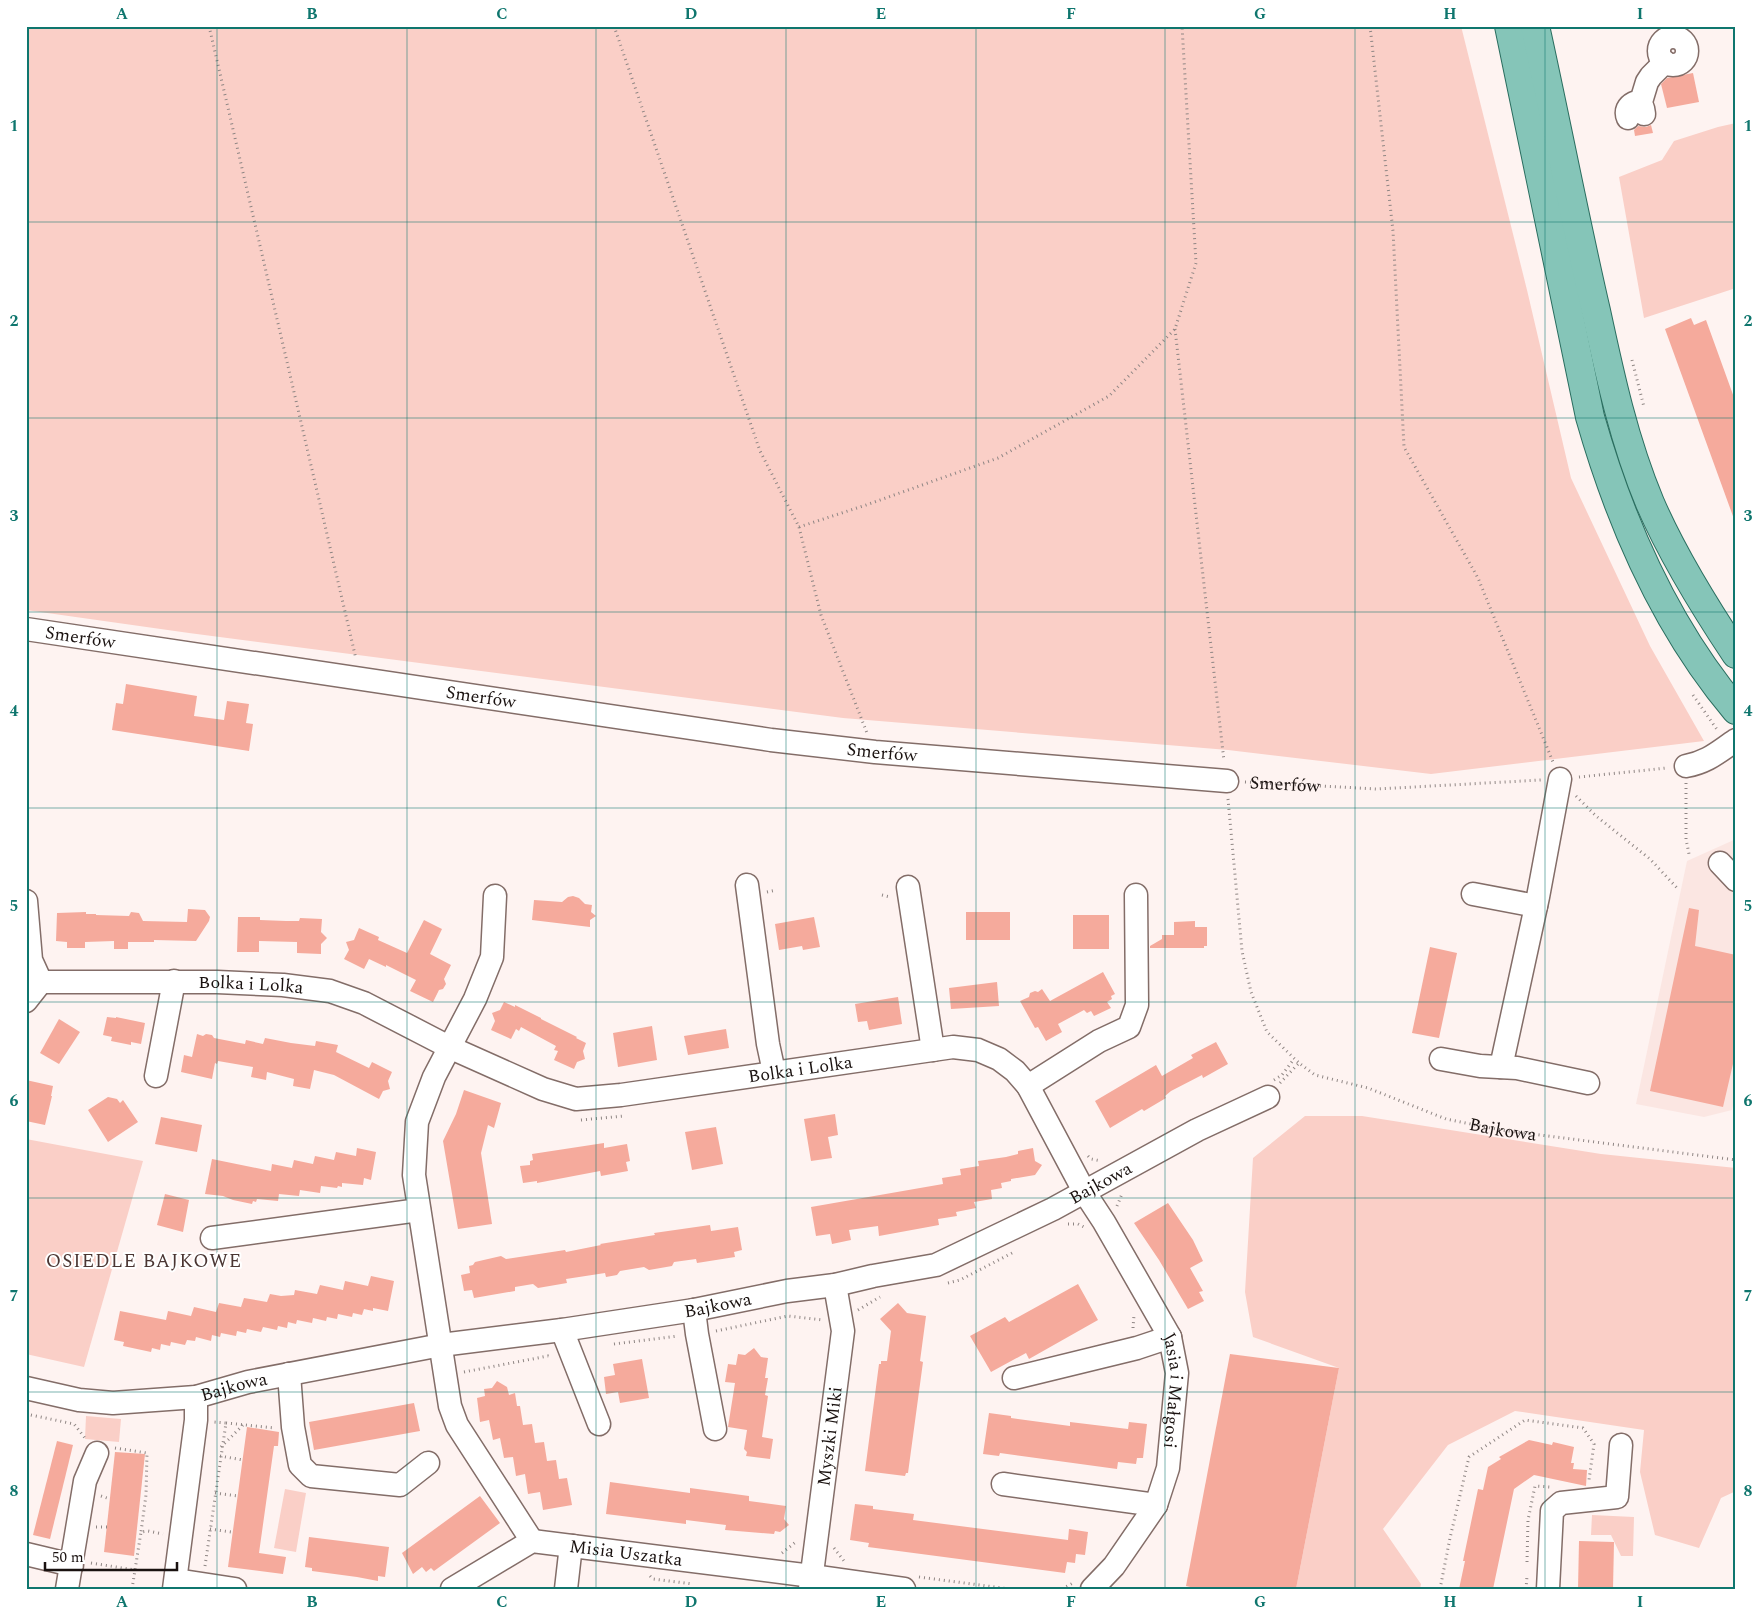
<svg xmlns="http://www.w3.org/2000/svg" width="1762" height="1615" font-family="Spectral,serif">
<rect width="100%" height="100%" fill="#fef3f1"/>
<path fill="#fbe6e2" d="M1736,839V1093L1732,1110L1704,1117L1636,1104L1687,861Z"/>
<g fill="#facfc7">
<path d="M26,26H1461L1527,290L1571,478L1650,646L1704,741L1431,774L1228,750L843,718L189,633L26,610Z"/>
<path d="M1736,123V288L1644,318L1619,177L1662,160L1674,141L1718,127Z"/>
<path d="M1305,1116H1362L1601,1154L1736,1168V1491L1721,1498L1699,1548L1655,1535L1640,1472L1644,1430L1515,1411L1448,1445L1383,1529L1421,1584L1420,1589H1296L1339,1368L1253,1337L1245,1292L1253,1158Z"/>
<path d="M26,1139L143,1161L84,1367L26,1354Z"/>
<path d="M86,1416L121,1419L119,1442L85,1439Z"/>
<path d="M285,1489L306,1493L296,1552L274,1548Z"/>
<path d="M1592,1515L1634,1517L1633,1556H1621L1611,1535H1591Z"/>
</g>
<g fill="#f5aa9c">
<path d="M1693,73L1699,102L1667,108L1661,84L1667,78Z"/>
<path d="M1651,125L1653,133L1635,136L1634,130L1638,126L1646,127Z"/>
<path d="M1691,318L1694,325L1706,320L1736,403V519H1734L1665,329Z"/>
<path d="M126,684L197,696L194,716L224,720L227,701L249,704L246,723L253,724L249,751L112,730L116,703L123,704Z"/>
<path d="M573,896L579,898L585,904L592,905L591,912L596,916L590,920V927L532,920L534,900L562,902L568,897Z"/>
<path d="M1689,908L1699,910L1695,946L1736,955V1051L1723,1107L1650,1091Z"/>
<path d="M188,909L205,910L210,917L209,921L196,941L154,940V942H128V949H114V941L85,942V948H67V942L56,941L57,913L86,912V914H96V915L129,916L131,912L139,913L143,921L187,922Z"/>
<rect x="966" y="912" width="44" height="28"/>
<rect x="1073" y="915" width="36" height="34"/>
<path d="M238,917H260V920L286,921H299L300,918L322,919L321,932L327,938L321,944V954L297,953V942L259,941V952H237Z"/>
<path d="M814,917L820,947L803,950L802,946L779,950L775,924Z"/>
<path d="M424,920L442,929L430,954L451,965L444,979L446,984L443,989L439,990L433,1002L410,991L416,980L386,965V967L369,959L364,969L344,959L349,950L346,942L354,940L359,928L379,937L378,940L407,953Z"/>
<path d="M1195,921V927H1207V946H1204V948H1150V946L1162,939V935H1174V922Z"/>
<path d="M1430,947L1457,953L1439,1038L1412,1033Z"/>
<path d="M1103,972L1115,994L1111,996L1112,999L1107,1002L1111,1008L1094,1016L1091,1011L1087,1013L1084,1010L1058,1024L1062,1032L1046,1041L1038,1027L1035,1028L1020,1001L1029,997L1030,993L1035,991L1038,992L1042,989L1050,1001Z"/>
<path d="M997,982L999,1006L951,1009L949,988Z"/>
<path d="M898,997L902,1024L869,1030L867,1021L858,1022L855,1004Z"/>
<path d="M504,1002L515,1007V1005L541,1018V1019L577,1037L576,1038L586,1043L583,1051L585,1059L577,1062L574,1069L554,1060L558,1051L554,1050L556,1046L521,1027L519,1031L516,1029L511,1039L491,1030L495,1021L492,1013L500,1010Z"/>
<path d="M107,1017L116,1018V1017L145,1023L141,1044L131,1042V1045L111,1041L112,1037L103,1035Z"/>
<path d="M59,1019L80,1032L59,1064L40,1053Z"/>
<path d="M652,1026L657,1060L618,1067L613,1033Z"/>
<path d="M726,1029L729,1048L688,1055L684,1036Z"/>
<path d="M197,1034L203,1036L206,1034L212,1035L214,1038L245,1044L246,1040L263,1044L265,1038L291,1043L315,1046L316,1041L338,1045L336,1052L369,1068L372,1062L392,1072L388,1081L390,1089L383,1091L379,1099L334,1075L314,1070L310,1089L293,1086L294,1079L267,1072L266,1080L251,1077L253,1067L218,1061L217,1064L215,1063L212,1079L181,1072L184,1055L192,1057Z"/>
<path d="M1216,1042L1228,1064L1203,1078L1202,1075L1171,1091L1165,1096L1166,1098L1144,1111L1142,1109L1110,1128L1095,1101L1156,1065L1162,1076L1193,1058L1191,1055Z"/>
<path d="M26,1080L53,1086L51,1096H52L45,1125L26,1121Z"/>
<path d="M464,1090L501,1103L494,1128L488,1125L481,1153L492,1224L458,1229L443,1141L456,1114Z"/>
<path d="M108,1097L117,1099L120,1103L123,1100L138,1122L108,1142L88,1110Z"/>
<path d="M835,1114L838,1135L828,1137L832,1158L811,1161L804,1119Z"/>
<path d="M161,1117L202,1125L197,1152L155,1144Z"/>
<path d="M716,1127L723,1164L692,1170L685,1132Z"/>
<path d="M604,1143V1148L627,1144L630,1161L626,1162L628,1171L601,1176L600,1171L537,1183V1181L523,1183L520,1166L530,1165V1161L533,1160L532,1154Z"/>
<path d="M357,1148L376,1152L371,1180L364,1178L363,1185L342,1183V1187L338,1186L337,1188L321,1186L320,1193L300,1190L299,1196L279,1194L278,1201L257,1199L256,1202L253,1201L252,1204L233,1200L223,1196L205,1194L212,1159L271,1171L272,1164L292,1168L294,1160L313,1164L315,1156L334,1160L336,1152L356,1156Z"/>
<path d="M1033,1148L1035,1161L1042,1165L1035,1175L1011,1179V1181L1001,1183L1002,1188L991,1190L992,1199L974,1202L976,1208L956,1212L957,1216L938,1219L939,1225L879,1236L878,1226L849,1230L851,1240L832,1244L830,1234L816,1236L811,1207L943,1184L942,1178L961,1175L960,1169L979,1166L978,1161L1006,1157L1018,1154V1151Z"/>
<path d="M165,1194L189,1200L183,1232L157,1225Z"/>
<path d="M1168,1203L1193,1240L1203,1261L1190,1268L1203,1291L1199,1292L1204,1301L1188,1309L1159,1260L1134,1223Z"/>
<path d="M710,1225L711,1231L738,1227L742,1250L734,1252L735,1257L697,1263L696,1259L674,1262L672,1266L649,1270L644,1267L620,1271L617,1275L606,1277L605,1273L566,1279L567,1283L538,1288L533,1284L515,1287V1291L474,1298L472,1290L464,1291L461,1275L470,1273L469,1266L473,1265L475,1262L501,1256L506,1259L565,1250L566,1252L601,1245L600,1244L655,1235L654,1233Z"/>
<path d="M371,1276L394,1281L388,1311L373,1308V1311L364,1309L362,1315L353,1313L352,1317L338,1314L337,1319L327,1317L326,1321L313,1318L312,1323L297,1320L296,1324L288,1322L287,1328L278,1326L277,1330L263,1327L261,1332L247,1329L246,1333L237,1331L236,1336L221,1333L220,1337L212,1335L211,1341L196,1337L195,1341L187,1340L185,1345L171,1342L170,1346L161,1344L160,1350L152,1348L151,1352L123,1346L124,1342L114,1340L120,1311L166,1320L168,1311L191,1316L194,1307L216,1312L219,1303L241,1307L244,1298L267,1302L270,1294L281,1296L294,1295L295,1290L317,1294L320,1285L343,1290L345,1281L368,1286Z"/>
<path d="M1078,1284L1098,1320L1029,1359L1026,1353L991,1372L970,1336L1005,1317L1009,1322Z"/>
<path d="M898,1303L907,1313L926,1316L920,1361L923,1362L908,1473H906L905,1476L865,1471L879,1364H881V1361H887L891,1331L880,1319Z"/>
<path d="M754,1348L761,1357L768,1358L765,1378H768L765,1395L768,1396L762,1437L773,1439L770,1459L746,1456L747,1452L744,1449L747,1430L728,1427L735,1383L725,1382L728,1364L736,1365L738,1354L745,1355Z"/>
<path d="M1230,1354L1339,1368L1296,1589H1199L1186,1586Z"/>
<path d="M642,1359L649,1398L620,1403L618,1392L606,1394L604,1377L615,1375L613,1364Z"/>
<path d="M497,1381L507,1387L509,1395L515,1393L517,1406H520L523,1425L532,1424L535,1443L544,1442L547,1461L556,1460L559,1479L567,1478L572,1505L543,1510L540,1492L528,1494L525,1474L516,1476L513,1457L504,1458L500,1438L493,1440L489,1420L480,1422L477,1398L485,1396L484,1389L492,1388Z"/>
<path d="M414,1403L420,1431L314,1450L309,1422Z"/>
<path d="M989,1413L1011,1416V1418L1070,1426V1422L1128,1429L1129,1422L1147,1424L1143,1458H1137L1136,1464L1118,1462L1117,1469L1000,1453L999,1456L983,1454Z"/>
<path d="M247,1427L279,1432L278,1446H274L259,1553L286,1557L283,1574L228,1567Z"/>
<path d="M1529,1440L1552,1445L1553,1442L1574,1447L1571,1463H1574L1573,1469L1587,1470L1586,1486L1534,1475L1514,1489L1493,1589H1459L1465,1561H1463L1478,1489L1483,1490L1488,1467L1501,1459L1499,1457Z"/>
<path d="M57,1441L73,1445L50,1539L33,1535Z"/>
<path d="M115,1452L145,1454L134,1556L104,1552Z"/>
<path d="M610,1482L690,1493V1488L749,1496V1501L786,1506L784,1519L789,1525L780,1532L775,1531L774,1534L725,1530L726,1525L686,1520V1524L606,1514Z"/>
<path d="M480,1496L500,1523L434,1571L431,1568L426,1572L422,1567L413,1574L402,1553Z"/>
<path d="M855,1504L873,1506V1509L914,1514L913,1520L1068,1540L1069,1529L1088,1532L1085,1555L1076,1554L1075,1563L1067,1562L1065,1573L868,1547L869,1543L850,1540Z"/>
<path d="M309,1537L389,1547L385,1577L378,1576V1581L357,1577L312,1571V1568L305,1567Z"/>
<path d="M1579,1541L1614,1542L1613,1589H1578Z"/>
</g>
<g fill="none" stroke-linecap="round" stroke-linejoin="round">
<g stroke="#836d68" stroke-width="25">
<g id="minor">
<circle cx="1673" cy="51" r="14"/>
<path d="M1640,105L1647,82L1651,76L1665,62"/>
<path d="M1628,118C1625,111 1628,106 1634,103L1640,105L1643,108L1644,114"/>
<path id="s3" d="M26,629L771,740L875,752L1227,781"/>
<path d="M1686,766C1708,762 1718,752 1736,740"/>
<path d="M1720,863L1736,880"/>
<path d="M747,885L768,1044L774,1072"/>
<path d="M908,887L933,1050"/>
<path d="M1473,894L1536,906"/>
<path d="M495,896L492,957L475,999L434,1077L417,1122L414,1175L450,1406L457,1425L532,1541"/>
<path d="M26,901L31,960L41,982L26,1001"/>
<path id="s4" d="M41,982H217L283,985L330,991L364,1003L449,1047L543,1089L576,1099L621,1095L953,1047L978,1050L999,1059L1015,1071L1028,1086L1085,1193L1104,1222L1170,1337L1177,1373L1168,1468L1156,1505L1114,1566L1092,1589"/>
<path d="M1441,1059L1480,1066L1517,1068L1588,1083"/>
<path d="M1501,1067L1538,897L1560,779"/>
<path d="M156,1076L174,981"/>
<path d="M1028,1086L1099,1041L1129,1027L1137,1005L1136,895"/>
<path d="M212,1238L419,1210"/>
<path d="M694,1310L697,1334L715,1429"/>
<path d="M562,1330L599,1424"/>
<path d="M289,1374L293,1427L300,1465L311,1476L400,1485L428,1463"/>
<path d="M1014,1378L1137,1348L1170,1337"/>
<path id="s5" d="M26,1388L79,1400L113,1403L196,1397L248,1382L441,1345L562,1330L694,1310L787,1291L835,1285L873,1276L936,1265L1053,1209L1197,1130L1268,1097"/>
<path d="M1003,1484L1156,1505"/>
<path d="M26,1554L72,1565"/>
<path d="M176,1580L235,1589"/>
<path d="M67,1589L85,1481L97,1453"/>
<path d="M174,1589L196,1420V1397"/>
<path id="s6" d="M452,1589L532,1541L812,1576L904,1589"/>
<path d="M566,1589L570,1554L573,1546"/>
<path id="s7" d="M810,1589L843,1331L835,1285"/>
<path d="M1548,1589L1552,1511L1561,1503L1617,1497L1621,1445"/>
</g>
</g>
<g stroke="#2a6d5f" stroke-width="30">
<g id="major">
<path d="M1509,26L1590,417C1620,522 1665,626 1736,710"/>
<path d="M1535,26C1556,121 1574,216 1596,311C1610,376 1624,441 1650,503C1673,556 1704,606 1736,654"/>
</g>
</g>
<g stroke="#8f8684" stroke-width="3" stroke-dasharray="1 4" stroke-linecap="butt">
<path d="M209,26L356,659"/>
<path d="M614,26L760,451L799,527L821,615L867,733"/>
<path d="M1370,26L1393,231L1404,447L1478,578L1553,762"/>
<path d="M1175,329L1224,761"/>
<path d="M1632,360L1644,407"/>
<path d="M799,527L866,505L998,458L1109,396L1175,329L1196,263L1182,26"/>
<path d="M1693,695L1718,731"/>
<path d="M1579,777L1667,768"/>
<path id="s1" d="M1245,782L1377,789L1541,780"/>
<path d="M1686,783V839L1689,854"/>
<path d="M1576,796L1596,816L1650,859L1678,889"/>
<path d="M1228,799L1242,951L1251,992L1267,1032L1299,1063"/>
<path d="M767,892L776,890"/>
<path d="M882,895L890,897"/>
<path d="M1274,1080L1282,1075L1294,1059"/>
<path id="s2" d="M1280,1083L1299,1063L1315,1075L1368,1088L1446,1119L1501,1130L1736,1160"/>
<path d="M581,1120L624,1116"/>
<path d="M1088,1156L1091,1159L1101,1161"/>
<path d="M1117,1206L1122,1194"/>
<path d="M1068,1224H1078L1084,1227"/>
<path d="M948,1283L960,1280L1014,1252"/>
<path d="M858,1310L880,1297"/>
<path d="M1133,1328L1134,1315"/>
<path d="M716,1331L788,1316L823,1320"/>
<path d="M614,1344L678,1336"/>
<path d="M464,1372L548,1356L551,1357"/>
<path d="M26,1414L74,1424L85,1438"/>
<path d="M226,1423L275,1428"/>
<path d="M221,1447L243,1425"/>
<path d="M115,1448L147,1453L146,1495L141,1532"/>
<path d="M220,1456L243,1460"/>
<path d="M215,1493L238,1496"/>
<path d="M101,1496L110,1499"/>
<path d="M96,1527H107"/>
<path d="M210,1529L231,1532"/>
<path d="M834,1548L844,1561"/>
<path d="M782,1553L797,1541"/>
<path d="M1527,1562L1528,1520L1535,1486L1550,1487"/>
<path d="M91,1563L135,1570"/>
<path d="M205,1566L226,1423L214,1422"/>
<path d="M650,1576L653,1579L693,1584"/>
<path d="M919,1577L1010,1589"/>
<path d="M132,1589L141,1532L148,1531L163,1534"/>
<path d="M1062,1589L1075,1582"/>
<path d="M1440,1589L1450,1538L1469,1457L1525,1420L1583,1428L1594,1444L1589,1480"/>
<path d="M1526,1589L1527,1576"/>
</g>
<use href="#minor" stroke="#fff" stroke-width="22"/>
<use href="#major" stroke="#85c5b8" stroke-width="28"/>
</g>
<path fill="none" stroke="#0f766e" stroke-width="1" stroke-opacity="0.55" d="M217,26V1589M407,26V1589M596,26V1589M786,26V1589M976,26V1589M1165,26V1589M1355,26V1589M1545,26V1589M26,222H1736M26,418H1736M26,612H1736M26,808H1736M26,1002H1736M26,1198H1736M26,1392H1736"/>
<g text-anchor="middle" stroke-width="4" stroke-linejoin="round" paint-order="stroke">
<g font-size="18" fill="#1a1210" stroke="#fff">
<text dy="6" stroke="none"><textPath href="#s3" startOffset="55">Smerfów</textPath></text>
<text dy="6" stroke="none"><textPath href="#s3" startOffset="460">Smerfów</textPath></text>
<text dy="6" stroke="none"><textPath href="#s3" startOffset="865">Smerfów</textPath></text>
<text dy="6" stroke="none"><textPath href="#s1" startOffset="40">Smerfów</textPath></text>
<text dy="6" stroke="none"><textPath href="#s4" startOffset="210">Bolka i Lolka</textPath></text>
<text dy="6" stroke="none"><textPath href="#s4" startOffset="785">Bolka i Lolka</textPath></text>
<text dy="6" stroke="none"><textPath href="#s2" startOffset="244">Bajkowa</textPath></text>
<text dy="6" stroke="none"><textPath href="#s5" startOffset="1108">Bajkowa</textPath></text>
<text dy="6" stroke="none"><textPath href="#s5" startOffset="702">Bajkowa</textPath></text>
<text dy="6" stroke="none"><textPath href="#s5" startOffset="211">Bajkowa</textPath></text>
<text dy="6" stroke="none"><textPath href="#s4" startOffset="1370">Jasia i Małgosi</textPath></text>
<text dy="6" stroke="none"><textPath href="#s7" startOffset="154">Myszki Miki</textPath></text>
<text dy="6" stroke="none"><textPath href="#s6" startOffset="188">Misia Uszatka</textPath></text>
</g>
<g font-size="19" letter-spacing="1" fill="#4b3633" stroke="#fff">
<text x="144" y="1267">OSIEDLE BAJKOWE</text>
</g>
</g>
<rect width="1762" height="1615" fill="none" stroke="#ffffff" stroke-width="55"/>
<path d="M45 1562v8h132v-8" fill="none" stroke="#1a1210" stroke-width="2.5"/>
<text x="52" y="1562" font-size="15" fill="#1a1210" stroke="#ffffff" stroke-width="4" paint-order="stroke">50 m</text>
<rect x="28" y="28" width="1706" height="1560" fill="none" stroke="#0f766e" stroke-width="2"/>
<g font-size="16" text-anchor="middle" font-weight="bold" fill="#0f766e">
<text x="122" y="19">A</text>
<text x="312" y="19">B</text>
<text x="502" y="19">C</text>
<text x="691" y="19">D</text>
<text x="881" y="19">E</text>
<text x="1071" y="19">F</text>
<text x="1260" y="19">G</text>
<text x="1450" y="19">H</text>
<text x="1640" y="19">I</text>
<text x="14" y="131">1</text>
<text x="1748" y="131">1</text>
<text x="14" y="326">2</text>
<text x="1748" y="326">2</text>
<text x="14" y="521">3</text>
<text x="1748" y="521">3</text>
<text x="14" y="716">4</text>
<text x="1748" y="716">4</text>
<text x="14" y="911">5</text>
<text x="1748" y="911">5</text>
<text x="14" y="1106">6</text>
<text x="1748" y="1106">6</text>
<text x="14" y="1301">7</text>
<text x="1748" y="1301">7</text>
<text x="14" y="1496">8</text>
<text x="1748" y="1496">8</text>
<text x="122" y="1607">A</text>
<text x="312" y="1607">B</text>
<text x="502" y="1607">C</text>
<text x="691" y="1607">D</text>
<text x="881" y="1607">E</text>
<text x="1071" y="1607">F</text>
<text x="1260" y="1607">G</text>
<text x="1450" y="1607">H</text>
<text x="1640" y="1607">I</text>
</g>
</svg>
